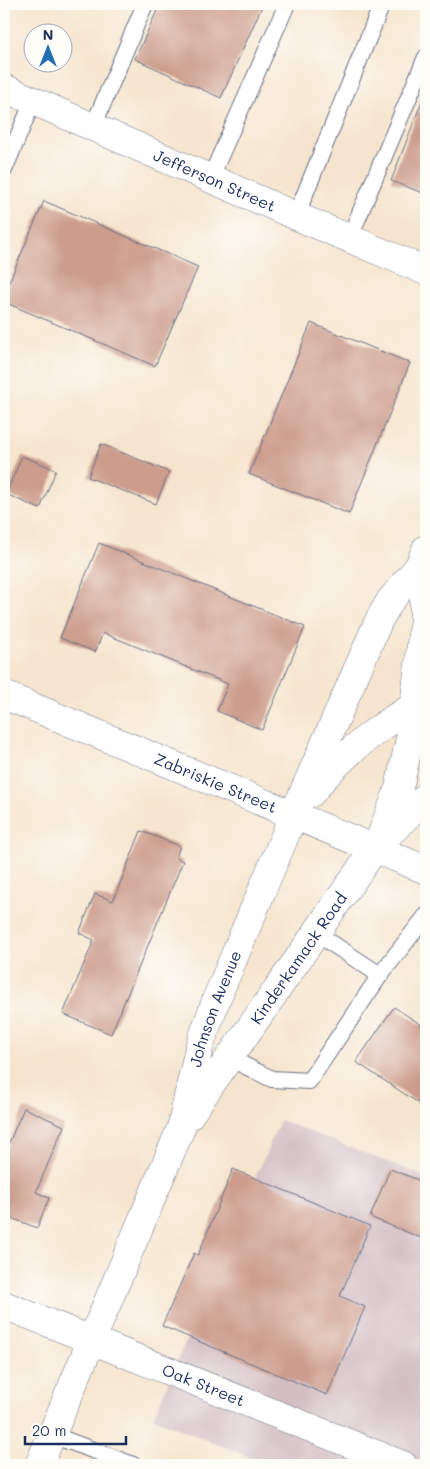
<svg xmlns="http://www.w3.org/2000/svg" width="430" height="1469" font-family="Mali,sans-serif">
<rect width="100%" height="100%" fill="#fdfcf7"/>
<filter id="ink" filterUnits="userSpaceOnUse"><feTurbulence type="fractalNoise" baseFrequency=".02" numOctaves="2"/><feDisplacementMap in="SourceGraphic" scale="10" xChannelSelector="R" yChannelSelector="G"/><feConvolveMatrix kernelMatrix="1 2 1 2 8 2 1 2 1" color-interpolation-filters="sRGB"/></filter>
<filter id="wash" filterUnits="userSpaceOnUse"><feTurbulence type="fractalNoise" baseFrequency=".0096" numOctaves="4" result="noise"/><feDisplacementMap in="SourceGraphic" scale="20" xChannelSelector="R" yChannelSelector="G"/><feGaussianBlur stdDeviation="1.12" result="paint"/><feColorMatrix in="noise" values="0 0 0 0 0 0 0 0 0 0 0 0 0 0 0 0 0 1.4 0 .05"/><feComposite in="paint" operator="in"/></filter>
<g filter="url(#wash)">
<rect width="100%" height="100%" fill="#f6e5ce"/>
<path fill="#d2bec3" d="M280,1120L426,1177V1465H269L153,1418Z"/>
<g id="blocks">
<g fill="#cc9d8c">
<path d="M160,4H263L221,98L135,59Z"/>
<path d="M424,96H426V194L391,181Z"/>
<path d="M44,201L198,267L155,366L4,302V294Z"/>
<path d="M311,323L410,363L349,514L249,474Z"/>
<path d="M101,444L169,472L156,504L88,477Z"/>
<path d="M22,456L56,470L40,509L6,494Z"/>
<path d="M99,543L305,627L262,730L217,711L228,684L103,633L95,652L60,638Z"/>
<path d="M141,831L180,846L176,858L183,861L111,1034L63,1014L94,940L79,933L95,894L113,901Z"/>
<path d="M394,1007L426,1028V1108L356,1062Z"/>
<path d="M24,1108L64,1126L36,1192L49,1198L37,1228L4,1215V1154Z"/>
<path d="M233,1169L370,1226L340,1296L365,1307L327,1395L162,1326L194,1253L198,1255Z"/>
<path d="M390,1169L426,1183V1240L370,1217Z"/>
</g>
</g>
</g>
<g filter="url(#ink)">
<use href="#blocks" fill-opacity="0" stroke="#686f85" stroke-width="1"/>
<g fill="none" stroke-linecap="round" stroke-linejoin="round">
<g stroke="#686f85" stroke-width="18">
<g id="service">
<path d="M93,127L145,4"/>
<path d="M4,170L33,101"/>
<path d="M210,179L287,4"/>
<path d="M296,216L382,4"/>
<path d="M349,239L426,57"/>
<path d="M380,975L426,916"/>
<path d="M229,1058L272,1079L309,1081L380,975L316,933"/>
<path d="M52,1435L133,1465"/>
</g>
</g>
<g stroke="#686f85" stroke-width="29">
<g id="minor">
<path id="s1" d="M4,695L426,870"/>
<path id="s2" d="M4,1305L403,1465"/>
</g>
</g>
<g stroke="#686f85" stroke-width="29">
<g id="tertiary">
<path id="s3" d="M4,88L296,216L426,271"/>
</g>
</g>
<g stroke="#686f85" stroke-width="29">
<g id="secondary">
<path d="M311,793C341,755 383,722 426,700"/>
<path d="M382,833L399,788L411,734L424,618V598L419,566"/>
<path id="s4" d="M189,1116L375,848L426,797"/>
<path id="s5" d="M39,1465L181,1128L199,1048L216,1000L294,814L379,620L390,601L419,566L426,549"/>
</g>
</g>
<use href="#service" stroke="#fff" stroke-width="16"/>
<use href="#minor" stroke="#fff" stroke-width="28"/>
<use href="#tertiary" stroke="#fff" stroke-width="28"/>
<use href="#secondary" stroke="#fff" stroke-width="28"/>
</g>
</g>
<g text-anchor="middle" stroke-width="4" stroke-linejoin="round" paint-order="stroke">
<g font-size="16" fill="#1b2f5e" stroke="#fdfcf7">
<text dy="6" stroke="none"><textPath href="#s3" startOffset="230">Jefferson Street</textPath></text>
<text dy="6" stroke="none"><textPath href="#s1" startOffset="229">Zabriskie Street</textPath></text>
<text dy="6" stroke="none"><textPath href="#s4" startOffset="192">Kinderkamack Road</textPath></text>
<text dy="6" stroke="none"><textPath href="#s5" startOffset="490">Johnson Avenue</textPath></text>
<text dy="6" stroke="none"><textPath href="#s2" startOffset="215">Oak Street</textPath></text>
</g>
</g>
<rect width="430" height="1469" fill="none" stroke="#fdfcf7" stroke-width="20"/>
<g transform="translate(48 48)"><circle r="24" fill="#fdfcf7" stroke="#a3aaba"/>
<path d="M0-4L9 19L0 12L-9 19Z" fill="#1f6fb2"/>
<text y="-8" font-size="14" font-weight="bold" text-anchor="middle" fill="#1b2f5e">N</text>
</g>
<path d="M25 1436v8h101v-8" fill="none" stroke="#1b2f5e" stroke-width="2.5"/>
<text x="32" y="1436" font-size="15" fill="#1b2f5e" stroke="#fdfcf7" stroke-width="4" paint-order="stroke">20 m</text>
</svg>
